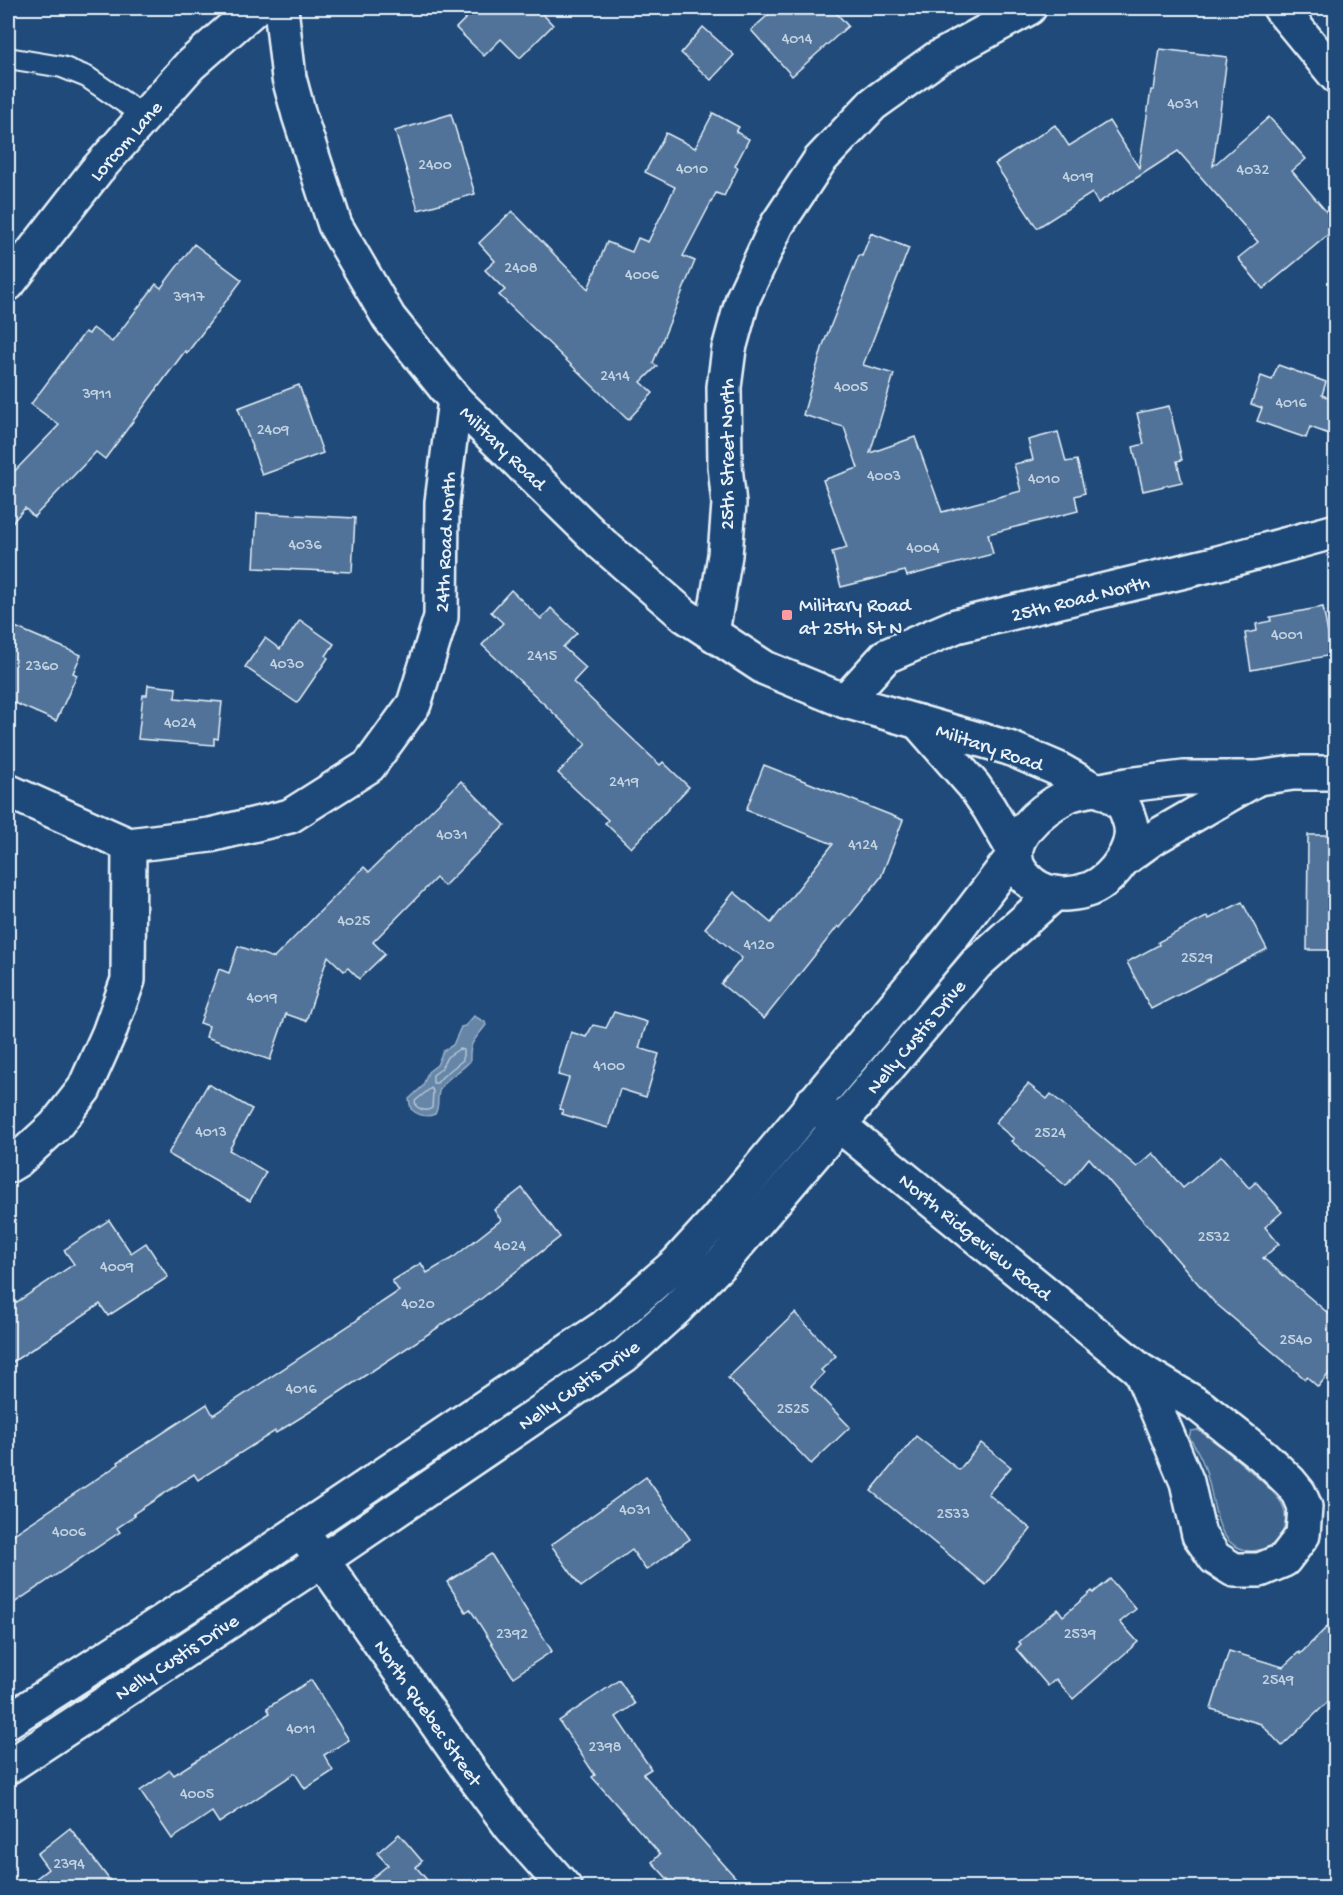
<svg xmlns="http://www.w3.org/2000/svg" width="1343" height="1895" font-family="'Gochi Hand',sans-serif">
<rect width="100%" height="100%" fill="#1f4a7a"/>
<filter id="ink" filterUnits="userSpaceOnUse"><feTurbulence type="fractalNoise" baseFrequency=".0167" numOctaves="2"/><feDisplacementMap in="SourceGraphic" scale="12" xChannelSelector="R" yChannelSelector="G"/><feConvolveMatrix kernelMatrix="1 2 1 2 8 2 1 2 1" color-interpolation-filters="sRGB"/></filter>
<g filter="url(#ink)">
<g fill="#3c628c" stroke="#92aac2" stroke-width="1.5">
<path d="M573,1371L355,1519L352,1517L354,1512Z"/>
<path d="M1198,1430C1214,1440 1278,1491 1283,1506C1297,1544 1247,1568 1225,1536C1215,1522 1213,1496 1208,1479C1205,1464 1197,1449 1189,1437L1191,1431Z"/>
<path d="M279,1564V1571L8,1746V1737Z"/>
</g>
<path fill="#6685a7" stroke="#9ab0c7" stroke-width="1.5" d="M474,1016L485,1022L486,1025C475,1040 469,1041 470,1061C461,1072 446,1077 440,1089C436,1097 440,1106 435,1114C426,1118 419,1116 411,1109L409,1099L423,1086L428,1072L437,1065L443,1051L453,1045L461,1027L465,1026Z"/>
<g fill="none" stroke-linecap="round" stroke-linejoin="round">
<g stroke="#b4c6d8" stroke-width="1.5">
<path d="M459,1049L463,1050V1060L442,1077L437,1083H433V1075L441,1069L447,1057Z"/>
<path d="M431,1088L433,1091L432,1108C427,1112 421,1110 416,1106L415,1101Z"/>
</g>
</g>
<g fill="#517399" stroke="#e8f1f8" stroke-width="1.5">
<path d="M470,8H537L553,25L520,58L501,39L484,56L456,28L473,11Z"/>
<path d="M776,8H832L848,26L792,76L751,30Z"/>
<path d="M703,27L734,55L711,80L681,53Z"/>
<path d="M1160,49L1227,57L1213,166L1269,117L1306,159L1292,171L1335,222V229L1263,289L1238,258L1258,242L1178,151L1098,203L1092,193L1037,228L995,164L1055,125L1069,146L1109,121L1139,168L1151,90H1154Z"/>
<path d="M713,113L739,127L736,132L749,139L735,166L738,168L724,196L716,193L683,256L695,261L653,363L657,366L641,382L653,393L628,420L499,295L505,290L485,270L495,261L479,243L512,211L588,289L607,242L632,252L638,238L648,242L675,187L645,172L666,133L695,148Z"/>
<path d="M451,114L475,194L418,210L395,131Z"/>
<path d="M871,233L909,248L863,365L894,374L870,453L915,437L942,512L1021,491L1014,464L1033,460L1028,440L1058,432L1066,462L1077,460L1085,493L1075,496L1078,511L988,534L993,554L907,576L905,571L841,587L832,552L847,548L823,480L858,468L844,427L803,415L823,345L859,255L862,256Z"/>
<path d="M194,244L242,280L187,353L185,351L105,459L96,452L34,517L25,508L8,527V478L59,425L31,404L85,332L89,334L93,328L112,342L156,284L161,288Z"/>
<path d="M1278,365L1326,382L1322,395L1335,400V417L1329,434L1310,427L1306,438L1257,421L1262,408L1251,404L1261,376L1272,380Z"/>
<path d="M299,385L323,453L262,475L238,408Z"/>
<path d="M1169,406L1182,460L1177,461L1182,482L1143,491L1133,447L1144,444L1137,413Z"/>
<path d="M257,513L355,518L352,572L254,568Z"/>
<path d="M511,590L541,619L551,608L577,633L563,647L586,668L573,682L660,765L663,762L689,787L631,848L605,823L608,820L558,773L586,744L482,645L503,623L491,612Z"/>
<path d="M1323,607L1332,655L1251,670L1245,633L1257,631L1256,624L1271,621L1270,617Z"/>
<path d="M300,620L334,644L326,656L328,658L297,703L245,667L265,638L280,649Z"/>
<path d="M8,624L81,655L73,673L77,675L56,721L8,700Z"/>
<path d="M148,685L176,688L175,698L222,702L218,739L214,738V745L138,739L143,695H147Z"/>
<path d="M764,765L903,820L881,877L840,928L838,926L764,1019L721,984L742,958L705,928L734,892L771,923L833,844L746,810Z"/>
<path d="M461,781L505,825L444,886L436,878L373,942L385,954L359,979L348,968L344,971L328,956L306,1021L286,1014L270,1060L206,1037L209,1026L200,1023L219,969L229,973L238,946L274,958L364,867L369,872Z"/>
<path d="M1308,835H1335V950H1307Z"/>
<path d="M1242,902L1267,949L1151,1009L1127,962L1159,945L1158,942L1208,916L1209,919Z"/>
<path d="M614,1012L647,1022L639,1048L659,1054L646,1097L620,1089L608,1128L562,1114L563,1110L559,1109L569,1078L558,1075L571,1032L586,1037L593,1025L606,1028Z"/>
<path d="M208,1084L252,1109L229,1150L266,1172L250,1201L168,1154Z"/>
<path d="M1028,1084L1047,1099L1051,1094L1137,1167L1153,1153L1183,1188L1221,1156L1249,1188L1256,1182L1282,1212L1265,1227L1279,1244L1263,1258L1335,1319V1366L1318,1387L1307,1377L1305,1379L1214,1302L1089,1158L1066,1186L1011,1141L1014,1139L995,1123Z"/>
<path d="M522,1188L560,1237L477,1302L308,1413L276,1433L275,1431L198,1480L194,1474L133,1514L135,1516L117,1528L120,1532L8,1607V1538L119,1464L118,1462L207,1404L213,1415L359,1319L358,1318L399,1291L392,1281L421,1263L427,1273L454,1257L501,1220L494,1210Z"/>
<path d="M109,1220L131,1253L146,1243L168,1277L108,1316L100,1304L8,1365V1308L74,1264L64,1250Z"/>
<path d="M795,1313L836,1356L821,1370L824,1373L811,1387L850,1427L811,1464L728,1378Z"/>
<path d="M916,1436L959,1470L981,1443L1011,1467L988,1494L1031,1529L986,1585L871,1491Z"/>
<path d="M646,1477L690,1539L646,1570L632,1550L581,1587L551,1545Z"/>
<path d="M491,1554L552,1651L513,1677L470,1609L466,1612L447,1582Z"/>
<path d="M1110,1579L1136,1609L1120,1622L1138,1642L1073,1699L1056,1679L1048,1686L1016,1649L1021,1644L1019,1642L1058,1609L1063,1616L1092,1591L1093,1593Z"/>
<path d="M1335,1619V1695L1282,1746L1261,1724L1211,1709L1229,1651L1283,1667L1299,1652L1300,1654Z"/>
<path d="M311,1680L349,1740L324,1755L333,1771L305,1789L295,1773L219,1823L212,1812L172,1839L140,1791L170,1770L174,1775L270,1713L267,1708Z"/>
<path d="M619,1680L635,1704L616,1717L651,1769L643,1774L744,1887H675L652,1862L660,1854L592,1777L595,1775L559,1721Z"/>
<path d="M70,1828L115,1887H25L48,1869L37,1854Z"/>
<path d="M399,1834L422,1861L416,1867L433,1887H361L388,1865L377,1853Z"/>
</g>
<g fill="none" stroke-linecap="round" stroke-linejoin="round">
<g stroke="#e8f1f8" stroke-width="24">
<path id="lane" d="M8,58L62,67L87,77L144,116"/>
</g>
<g stroke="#e8f1f8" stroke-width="38">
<g id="street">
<path d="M1280,8L1336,76"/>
<path d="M712,633L725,555L729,504L725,466L724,387L729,349L743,298L777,225L820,160L873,104L936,59L1029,8"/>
<path d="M845,701L886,656L956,626L1218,563L1336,531"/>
<path d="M8,791L129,845"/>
<path d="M129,845L210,835L290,816L369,766L414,704L441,617L442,502L455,400"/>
<path d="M812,1103L1140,1370L1201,1407L1263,1456L1290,1482L1299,1493L1305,1507L1303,1535L1284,1560L1260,1570H1234L1215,1558L1199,1535L1187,1482L1140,1370"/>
<path d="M8,1166L18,1160L55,1126L84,1089L109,1033L128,980L129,845"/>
<path d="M301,1530L469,1770L511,1827L565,1888"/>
</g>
</g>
<g stroke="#e8f1f8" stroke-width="38">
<g id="secondary">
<path d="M281,8L289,78L299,115L335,225L389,318L455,400L602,544L684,615L765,668L845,701L1009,748L1058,769L1093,789"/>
<path d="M8,284L96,171L190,65L255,8"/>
<path d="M918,722L974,786L989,808L1014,851"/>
<path d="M1093,789C1103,790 1110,794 1117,800C1125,806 1126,810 1129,819C1139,845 1114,879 1090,889C1077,894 1059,896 1046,891C1036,888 1027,880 1021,872C1000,841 1042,809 1067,796C1075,792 1085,791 1093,789Z"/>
<path d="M1102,790L1127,785L1184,778H1258L1293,773H1336"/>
<path d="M1123,860L1152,839L1258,778"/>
<path d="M8,1721L221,1584L604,1327L676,1264L717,1219L951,938L1014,855"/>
<path d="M8,1767L321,1561L625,1355L677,1308L726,1258L976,964L1055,893"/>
</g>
</g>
<use href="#lane" stroke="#1f4a7a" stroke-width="20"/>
<use href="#street" stroke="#1f4a7a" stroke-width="33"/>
<use href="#secondary" stroke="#1f4a7a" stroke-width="33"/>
</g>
</g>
<rect fill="#ff9aa2" stroke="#1f4a7a" stroke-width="2" x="781" y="609" width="12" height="12" rx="3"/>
<g text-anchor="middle" stroke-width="4.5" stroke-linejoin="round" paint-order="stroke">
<g font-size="16" fill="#c2d2e0">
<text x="797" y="43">4014</text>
<text x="1183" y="108">4031</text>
<text x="435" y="169">2400</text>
<text x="692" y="173">4010</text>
<text x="1253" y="174">4032</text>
<text x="1078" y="181">4019</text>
<text x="521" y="272">2408</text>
<text x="642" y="279">4006</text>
<text x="189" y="301">3917</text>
<text x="615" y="380">2414</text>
<text x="851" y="391">4005</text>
<text x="97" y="398">3911</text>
<text x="1291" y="407">4016</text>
<text x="273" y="434">2409</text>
<text x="884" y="480">4003</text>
<text x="1044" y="483">4010</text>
<text x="305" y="549">4036</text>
<text x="923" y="552">4004</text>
<text x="1287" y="639">4001</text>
<text x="542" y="660">2415</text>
<text x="287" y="668">4030</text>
<text x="42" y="670">2360</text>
<text x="180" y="727">4024</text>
<text x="624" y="786">2419</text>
<text x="452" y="839">4031</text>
<text x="863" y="849">4124</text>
<text x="354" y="925">4025</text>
<text x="759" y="949">4120</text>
<text x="1197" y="962">2529</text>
<text x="262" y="1002">4019</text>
<text x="609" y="1070">4100</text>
<text x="211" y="1136">4013</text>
<text x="1050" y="1137">2524</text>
<text x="1214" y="1241">2532</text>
<text x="510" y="1250">4024</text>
<text x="117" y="1271">4009</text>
<text x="418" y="1308">4020</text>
<text x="1296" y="1344">2540</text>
<text x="301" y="1393">4016</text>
<text x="793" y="1413">2525</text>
<text x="635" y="1514">4031</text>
<text x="953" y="1518">2533</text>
<text x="69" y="1536">4006</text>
<text x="512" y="1638">2392</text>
<text x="1080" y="1638">2539</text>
<text x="1278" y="1684">2549</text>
<text x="301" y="1733">4011</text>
<text x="605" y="1751">2398</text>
<text x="197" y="1798">4005</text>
<text x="69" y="1868">2394</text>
</g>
<g font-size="20" fill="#e8f1f8" stroke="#1f4a7a">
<text transform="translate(125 140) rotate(-49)" y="7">Lorcom Lane</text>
<text transform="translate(504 447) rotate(44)" y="7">Military Road</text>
<text transform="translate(726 454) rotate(-90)" y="7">25th Street North</text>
<text transform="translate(444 542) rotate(-87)" y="7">24th Road North</text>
<text transform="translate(1080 597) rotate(-14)" y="7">25th Road North</text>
<text transform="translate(990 746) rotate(19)" y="7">Military Road</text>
<text transform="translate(915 1036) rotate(-50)" y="7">Nelly Custis Drive</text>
<text transform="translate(976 1236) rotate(39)" y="7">North Ridgeview Road</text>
<text transform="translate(578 1384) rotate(-35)" y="7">Nelly Custis Drive</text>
<text transform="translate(176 1656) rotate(-33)" y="7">Nelly Custis Drive</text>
<text transform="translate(429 1712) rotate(55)" y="7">North Quebec Street</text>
</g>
<g font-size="20" fill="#e8f1f8" stroke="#1f4a7a" text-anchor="start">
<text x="799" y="611">Military Road<tspan x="799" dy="23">at 25th St N</tspan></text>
</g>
</g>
<rect width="1343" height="1895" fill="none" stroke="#1f4a7a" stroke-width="30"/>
<rect x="15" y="15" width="1313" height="1865" fill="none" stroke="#e8f1f8" stroke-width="2" filter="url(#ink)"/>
</svg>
